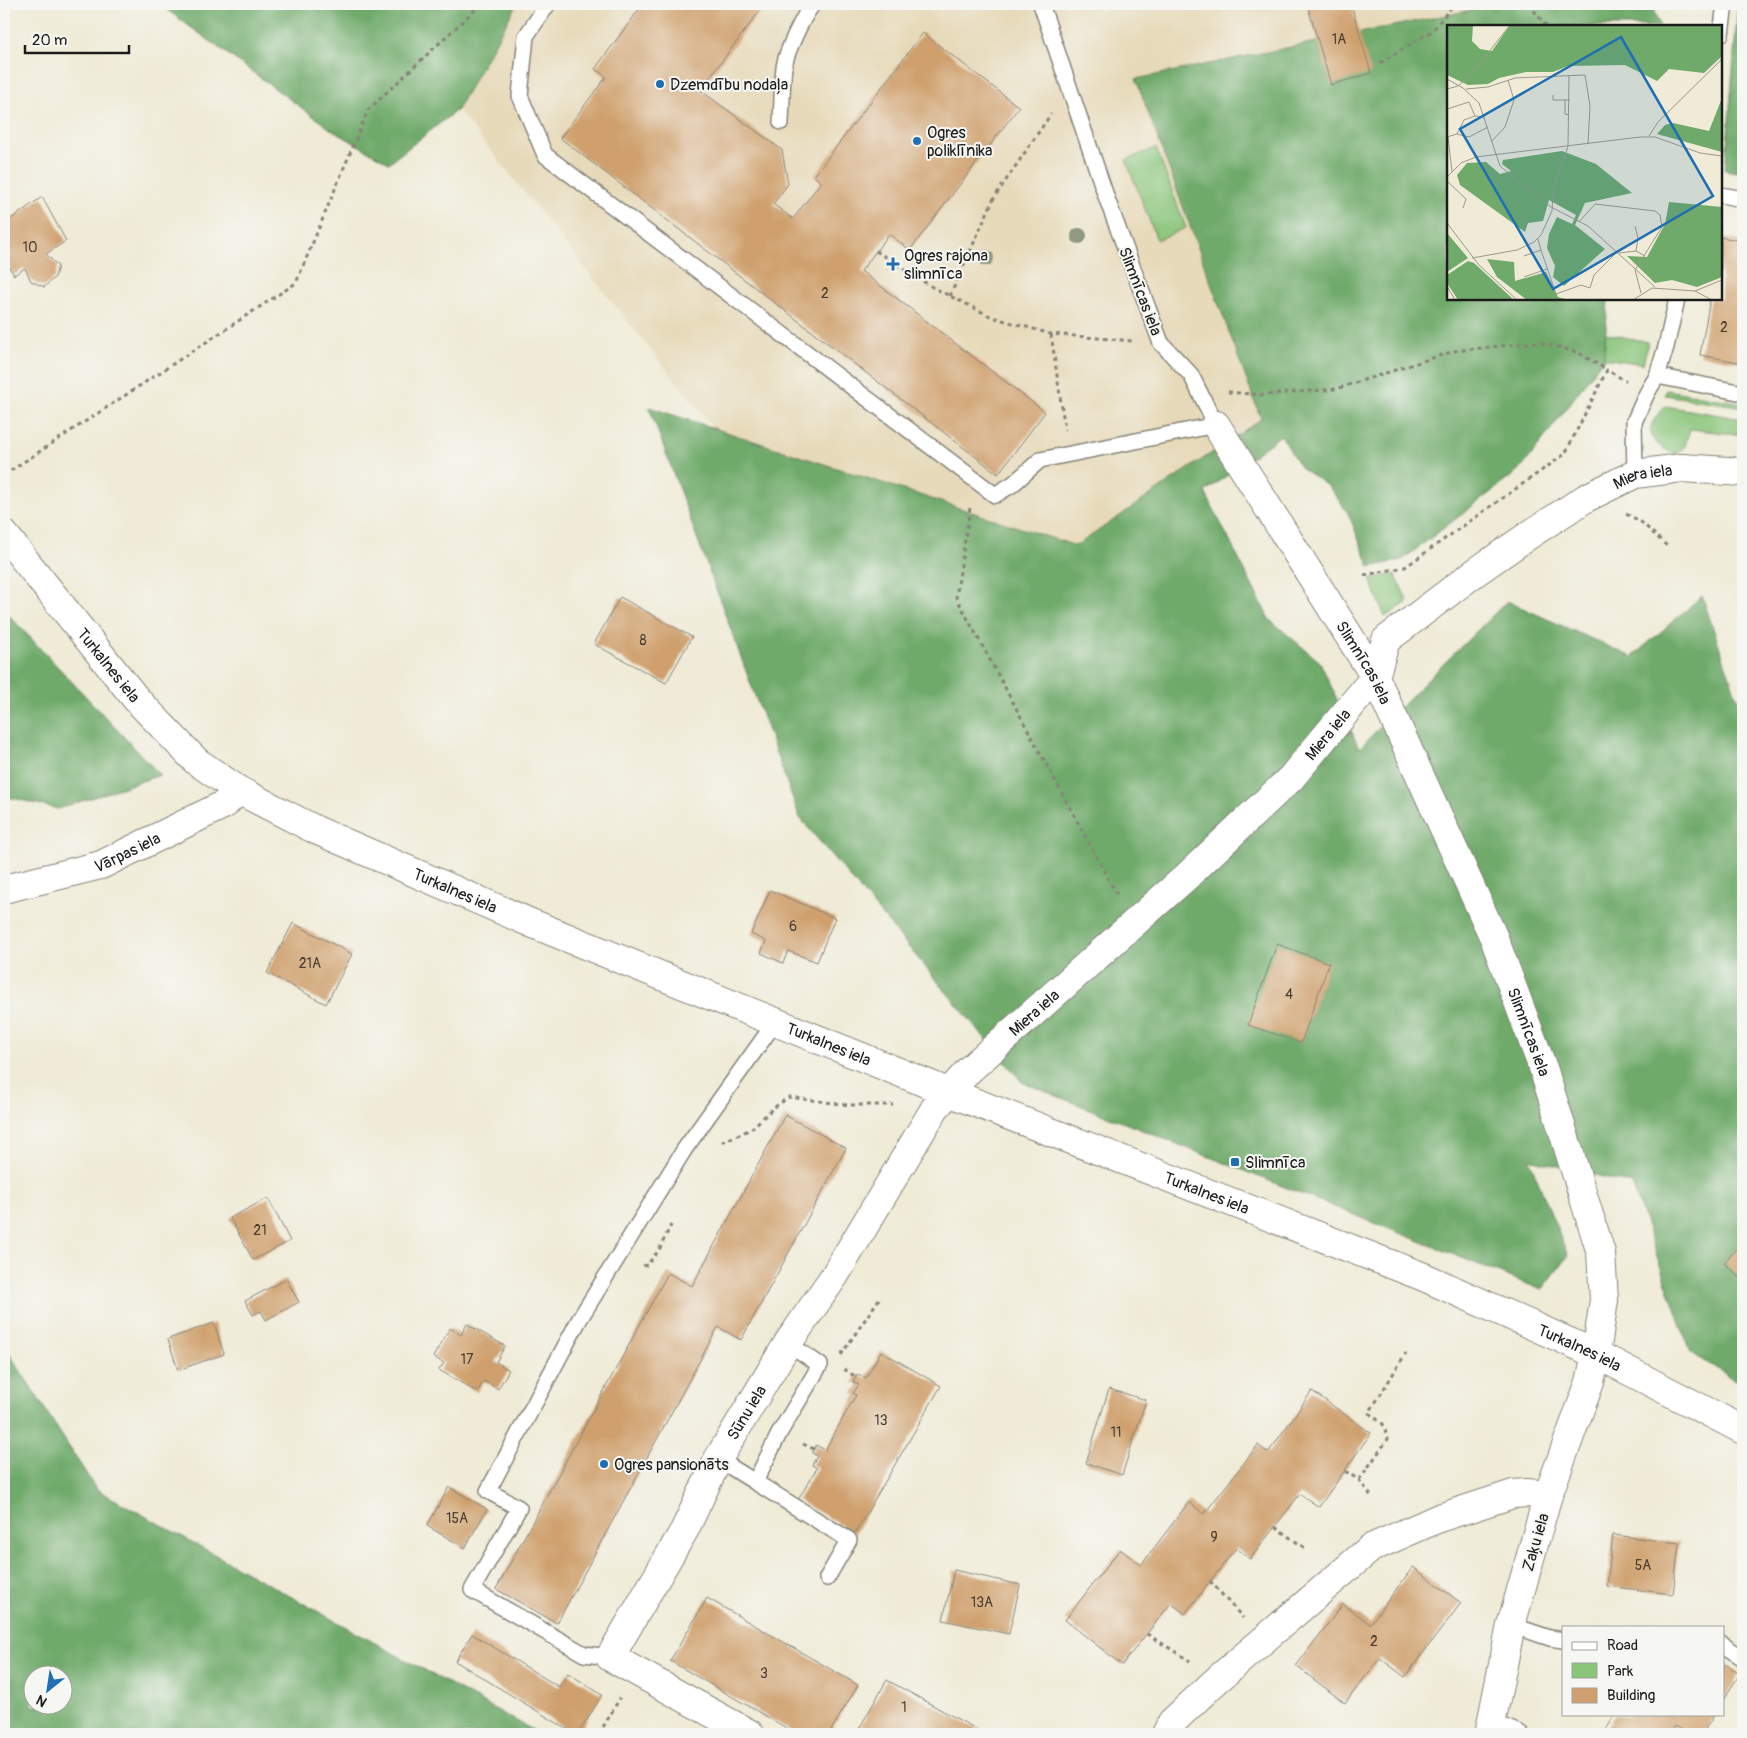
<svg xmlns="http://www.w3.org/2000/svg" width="1747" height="1738" font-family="Pangolin,sans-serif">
<rect width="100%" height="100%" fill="#f6f6f2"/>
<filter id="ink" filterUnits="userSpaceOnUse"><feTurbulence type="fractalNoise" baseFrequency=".02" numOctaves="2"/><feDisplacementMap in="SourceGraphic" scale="10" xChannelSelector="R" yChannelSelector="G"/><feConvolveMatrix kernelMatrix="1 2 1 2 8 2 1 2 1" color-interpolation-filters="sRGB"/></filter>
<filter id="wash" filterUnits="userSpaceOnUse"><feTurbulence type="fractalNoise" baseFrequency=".0096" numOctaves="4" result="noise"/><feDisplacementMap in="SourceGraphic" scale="20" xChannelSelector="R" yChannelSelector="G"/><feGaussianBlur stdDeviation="1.12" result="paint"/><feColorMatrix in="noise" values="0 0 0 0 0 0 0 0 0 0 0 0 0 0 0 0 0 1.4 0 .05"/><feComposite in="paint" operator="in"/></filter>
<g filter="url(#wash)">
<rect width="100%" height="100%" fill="#efebd6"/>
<path fill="#e7daba" d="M517,4H1500L1136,79L1262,419L1076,546L926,692L458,110Z"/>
<g fill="#8ac57a" stroke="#53704b">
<path d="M1156,148L1186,228L1157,240L1126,160Z"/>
<path d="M1605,333L1648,342L1643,364L1604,358Z"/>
<path d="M1666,390L1743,403V407L1665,395Z"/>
<path d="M1665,406L1743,419V435L1690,429L1685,446L1677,455C1665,450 1648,442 1651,427C1652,420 1661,411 1665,406Z"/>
<path d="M1395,574L1408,602L1385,617L1370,579Z"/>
</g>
<g fill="#6faa6a" stroke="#466343" fill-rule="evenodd">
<path d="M159,4H517L457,110L389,163L332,130Z"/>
<path d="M1500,4H1651L1660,26H1448V299H1608L1604,358L1521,469L1402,560L1370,567L1348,513L1329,487L1300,467L1281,435L1205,492L1269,619L1320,662L1359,748L1507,601L1632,657L1702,596L1743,715V1385L1690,1352L1632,1184L1529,1159L1568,1256L1542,1290L1022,1082L800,818L649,407L1076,546L1261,419L1136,79Z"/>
<path d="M1738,4H1743V173L1725,170Z"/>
<path d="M4,610L160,775L58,809L4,796Z"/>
<path d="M4,1345L96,1489L540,1734H4ZM32,1676H62V1706H32Z"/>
</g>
<g id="blocks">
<g fill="#cfa06d">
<path d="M643,4H765L700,90L782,150L788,184L773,204L793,219L821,182L814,176L923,33L1019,107L910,250L889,234L861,271L1045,412L998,474L560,138L606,77L595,69Z"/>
<path d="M1307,4H1351L1371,73L1331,85Z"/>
<path d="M42,197L66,241L46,254L58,266L55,277L44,287L31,281L25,268L14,275L4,259V224Z"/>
<path d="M1721,237L1743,241V363L1700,355L1710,299H1721Z"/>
<path d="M620,597L692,637L666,683L594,644Z"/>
<path d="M770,890L835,918L817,962L788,951L783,963L761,953L766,941L751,934Z"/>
<path d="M293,923L352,954L326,1004L267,973Z"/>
<path d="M1277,944L1329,963L1301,1043L1248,1025Z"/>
<path d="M785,1115L846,1148L741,1340L718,1327L557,1623L496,1589L668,1273L692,1286Z"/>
<path d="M268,1198L290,1241L253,1260L230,1218Z"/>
<path d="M1743,1241V1280L1724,1263Z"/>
<path d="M286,1279L299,1302L266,1320L261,1311L253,1315L245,1301Z"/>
<path d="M214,1323L224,1354L178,1370L168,1339Z"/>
<path d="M467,1324L505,1346L496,1362L509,1370L498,1389L484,1381L477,1392L439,1370L444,1363L433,1357L450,1328L461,1335Z"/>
<path d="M881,1351L941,1386L855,1533L798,1500L817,1468L812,1465L817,1456L812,1453L816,1445L825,1450L856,1395L853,1393L859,1385L853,1382L858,1374L866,1378Z"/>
<path d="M1109,1389L1146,1400L1122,1475L1086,1463Z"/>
<path d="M1312,1391L1371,1433L1319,1507L1300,1494L1250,1559L1236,1548L1185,1614L1171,1603L1122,1665L1065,1620L1120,1549L1141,1565L1189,1502L1204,1514L1258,1445L1268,1453Z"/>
<path d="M449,1487L487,1509L465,1548L427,1526Z"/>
<path d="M1613,1535L1679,1543L1673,1594L1607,1586Z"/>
<path d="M1413,1567L1461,1603L1405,1677L1380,1658L1345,1703L1296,1666L1343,1604L1370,1624Z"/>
<path d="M954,1570L1020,1585L1009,1634L943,1620Z"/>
<path d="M707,1598L858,1685L829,1734H797L670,1661Z"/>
<path d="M472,1634L559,1687L568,1673L602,1695L578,1734H575L455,1661Z"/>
<path d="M1723,1663L1740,1674L1723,1700Z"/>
<path d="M887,1680L985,1734H856Z"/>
<path d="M1615,1714H1715L1702,1734H1689L1675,1726L1670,1734H1603Z"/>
</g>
</g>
</g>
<g filter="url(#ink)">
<use href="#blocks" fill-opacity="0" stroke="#868479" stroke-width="1"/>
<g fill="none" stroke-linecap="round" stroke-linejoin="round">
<g stroke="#868479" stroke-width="18">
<g id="service">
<path d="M548,4L526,36L520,96L545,155L995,495L1013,484L1040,460L1216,425L1191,375L1161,343L1108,202L1041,4"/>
<path d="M1721,34L1725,4"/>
<path d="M781,122C782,104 782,85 784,67C786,52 803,16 813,4"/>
<path d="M1721,195L1743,199"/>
<path d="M1657,376L1666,347L1677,299"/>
<path d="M1635,474L1634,422L1647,393L1657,376L1743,393"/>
<path d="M718,1459L755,1482L780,1432L820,1365L788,1343"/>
<path d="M755,1482L849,1540L827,1578"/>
<path d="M1511,1625L1550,1638L1563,1640"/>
<path d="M1723,1645L1743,1658"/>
<path d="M610,1657L584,1654L472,1590L519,1508L488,1491L579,1320L684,1150L776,1021"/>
<path d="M1491,1721L1521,1734"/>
</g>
</g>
<g stroke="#868479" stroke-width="30">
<g id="minor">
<path id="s1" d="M1216,425L1375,677L1494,938L1544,1071L1601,1253L1604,1300L1596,1354L1590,1382L1548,1495L1511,1625L1489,1734"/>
<path id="s2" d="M4,889L101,865L225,804L238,790"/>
<path id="s3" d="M750,1734L610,1657L685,1529L718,1459L788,1343L835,1275L935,1108L969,1070L1186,877L1291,778L1375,677L1386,640L1473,574L1529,535L1586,498L1635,474L1682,468L1743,472"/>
<path d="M1166,1734L1172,1722L1218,1679L1371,1548L1439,1518L1513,1494L1527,1493L1548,1495"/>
</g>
</g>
<g stroke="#868479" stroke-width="30">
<g id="secondary">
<path id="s4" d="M4,534L137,700L196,761L238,790L316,830L531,923L948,1092L1424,1277L1596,1354L1743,1430"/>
</g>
</g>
<g stroke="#868479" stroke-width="3" stroke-dasharray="4 4" stroke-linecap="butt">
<path d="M1529,4L1546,26"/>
<path d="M1380,63L1432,31L1454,4"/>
<path d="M876,251L932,287L992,317L1051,334L1133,341"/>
<path d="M950,296L994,198L1051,114"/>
<path d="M1051,334L1065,430"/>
<path d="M1228,392L1262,395L1336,389L1454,351L1539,342L1577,352L1607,370"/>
<path d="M4,475L296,283L368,110L481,4"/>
<path d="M970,508L956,597L1117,895"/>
<path d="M1626,514L1640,521L1667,546"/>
<path d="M1364,575L1405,567L1565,454L1607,370L1626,381"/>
<path d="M722,1142L751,1129L772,1109L789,1097L848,1105H893"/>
<path d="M643,1266L647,1265L659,1250L671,1225"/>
<path d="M841,1355L879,1299"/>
<path d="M844,1369L856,1377"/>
<path d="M803,1444L814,1449"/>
<path d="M1345,1471L1359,1480L1372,1497"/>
<path d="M1359,1480L1388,1439L1383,1424L1369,1413L1406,1353"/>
<path d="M1275,1527L1305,1548"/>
<path d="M1210,1581L1243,1618"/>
<path d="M1147,1634L1190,1661"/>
<path d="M599,1734L620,1698"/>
</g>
<use href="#service" stroke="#fff" stroke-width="15"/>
<use href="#minor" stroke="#fff" stroke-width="28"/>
<use href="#secondary" stroke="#fff" stroke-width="28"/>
</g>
<g fill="#909a82">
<circle cx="1079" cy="236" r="8"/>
<circle cx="986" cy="258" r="8"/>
</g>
</g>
<g fill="#1f6fb2" stroke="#f6f6f2" stroke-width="2">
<circle cx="660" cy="84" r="5"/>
<circle cx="917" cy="141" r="5"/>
<path d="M890.5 256.5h5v5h5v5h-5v5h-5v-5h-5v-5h5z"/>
<rect x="1230" y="1157" width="10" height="10" rx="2.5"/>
<circle cx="604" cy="1464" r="5"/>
</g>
<g text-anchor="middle" stroke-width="4" stroke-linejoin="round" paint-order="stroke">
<g font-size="14" fill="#493d30">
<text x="1339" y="44">1A</text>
<text x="30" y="252">10</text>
<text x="825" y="298">2</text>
<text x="1724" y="332">2</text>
<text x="643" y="645">8</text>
<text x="793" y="931">6</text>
<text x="310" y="968">21A</text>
<text x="1289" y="999">4</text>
<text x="260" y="1235">21</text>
<text x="467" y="1364">17</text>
<text x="881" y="1425">13</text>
<text x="1116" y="1437">11</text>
<text x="457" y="1523">15A</text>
<text x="1214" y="1542">9</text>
<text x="1643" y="1570">5A</text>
<text x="982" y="1607">13A</text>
<text x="1374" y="1646">2</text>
<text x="764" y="1678">3</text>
<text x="904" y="1712">1</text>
</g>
<g font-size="16" fill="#1c1c1c" stroke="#f6f6f2" text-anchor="start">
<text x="670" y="90">Dzemdību nodaļa</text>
<text x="927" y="138">Ogres<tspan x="927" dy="18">poliklīnika</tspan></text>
<text x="904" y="261">Ogres rajona<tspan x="904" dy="18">slimnīca</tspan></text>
<text x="1245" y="1168">Slimnīca</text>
<text x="614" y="1470">Ogres pansionāts</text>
</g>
<g font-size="16" fill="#1c1c1c" stroke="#f6f6f2">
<text transform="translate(1141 291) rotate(69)" y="6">Slimnīcas iela</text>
<text dy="6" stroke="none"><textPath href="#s3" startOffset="1761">Miera iela</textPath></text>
<text dy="6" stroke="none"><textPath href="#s1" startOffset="280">Slimnīcas iela</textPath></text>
<text dy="6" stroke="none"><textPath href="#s4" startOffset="168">Turkalnes iela</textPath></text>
<text dy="6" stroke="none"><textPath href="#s3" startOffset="1341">Miera iela</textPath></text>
<text dy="6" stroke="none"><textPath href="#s2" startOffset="129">Vārpas iela</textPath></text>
<text dy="6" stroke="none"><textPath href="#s4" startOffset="588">Turkalnes iela</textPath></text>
<text dy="6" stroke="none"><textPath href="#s3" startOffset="936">Miera iela</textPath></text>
<text dy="6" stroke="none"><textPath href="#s1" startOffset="685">Slimnīcas iela</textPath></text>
<text dy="6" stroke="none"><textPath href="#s4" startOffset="992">Turkalnes iela</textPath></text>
<text dy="6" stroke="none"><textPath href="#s4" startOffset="1398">Turkalnes iela</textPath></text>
<text dy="6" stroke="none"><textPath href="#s4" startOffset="1802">Turkalnes iela</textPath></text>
<text dy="6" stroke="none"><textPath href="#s3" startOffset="440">Sūnu iela</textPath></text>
<text transform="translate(1535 1542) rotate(-74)" y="6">Zaķu iela</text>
</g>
</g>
<g transform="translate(1447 25)">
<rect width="275" height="275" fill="#efebd6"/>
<path d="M0,0H26L25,16L33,24L45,26L63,0H275V31L257,48L222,44L210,56L178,40L121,41L106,47H79L52,53L41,59L21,60L0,50ZM275,73V127L210,109L218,100L226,98L262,106ZM115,126L149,139L185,168L138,178L128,200L158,224L117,261L106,252L108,241L100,223L102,209L110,192L125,199L129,190L102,175L96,196L81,198L78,207L13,160L10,150L20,138L39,137L53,149L64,146L55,139L56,135ZM222,177L275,182V252L250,262L225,255L208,258L180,231L200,232L218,199ZM0,208L21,233L0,247ZM40,234L67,237L68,256L99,247L111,272L122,275H80L50,252ZM21,236L27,238L67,275H11L0,258V250Z" fill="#6faa6a"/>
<path fill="none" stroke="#9b988c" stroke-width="1" d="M0,54L16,63L32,78L53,141L104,182L141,201L208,262M0,64L11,61L23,51L63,0M19,64L41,62L68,53L138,50L143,81L141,119M106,70V75H118M0,84L22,77L28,91L38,92M122,90L118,89V75H123M10,109L22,112L41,102M202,111L211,97L275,34M0,112L10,109L17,95L28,91M1,112L5,147M45,116L58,102L67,75L61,55M0,152L14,138L29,132L193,112H208L253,128L275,131M0,156L19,174L16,183M132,197L148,179L208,186L213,190L215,202L188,245L194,268M0,198L32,240L70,275M188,201L191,213L189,226M94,225L109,269L134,260L143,263L147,250L171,226M172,228L189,226L198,231M77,231L94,225L91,214M25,233L70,225L87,217L94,210L105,186L106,168L121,121L122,51M77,252L100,244M0,261L8,275M248,266L265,275M186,275L205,263L248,266L275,255"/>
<path fill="#1f6fb2" fill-opacity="0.15" stroke="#1f6fb2" stroke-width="2.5" d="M174,12L266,171L106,264L13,104Z"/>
<rect width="275" height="275" fill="none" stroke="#1c1c1c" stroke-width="2.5"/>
</g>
<rect width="1747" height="1738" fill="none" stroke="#f6f6f2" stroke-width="20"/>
<rect x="1562" y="1626" width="162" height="90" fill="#f6f6f2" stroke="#9f9f9c"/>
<rect x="1572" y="1642" width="25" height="8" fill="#ffffff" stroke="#9f9f9c"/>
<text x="1607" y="1650" font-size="15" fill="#1c1c1c">Road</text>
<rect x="1572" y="1663" width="25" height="15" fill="#8ac57a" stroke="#9f9f9c"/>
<text x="1607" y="1676" font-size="15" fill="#1c1c1c">Park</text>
<rect x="1572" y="1688" width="25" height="15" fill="#cfa06d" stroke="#9f9f9c"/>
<text x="1607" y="1700" font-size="15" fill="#1c1c1c">Building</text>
<g transform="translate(48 1690) rotate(210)"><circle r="24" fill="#f6f6f2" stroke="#9f9f9c"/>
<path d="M0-4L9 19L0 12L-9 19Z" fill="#1f6fb2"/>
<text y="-8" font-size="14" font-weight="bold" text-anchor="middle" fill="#1c1c1c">N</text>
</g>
<path d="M25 45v8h104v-8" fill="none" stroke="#1c1c1c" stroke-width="2.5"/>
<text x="32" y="45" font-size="15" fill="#1c1c1c" stroke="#f6f6f2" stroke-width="4" paint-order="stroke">20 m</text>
</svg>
